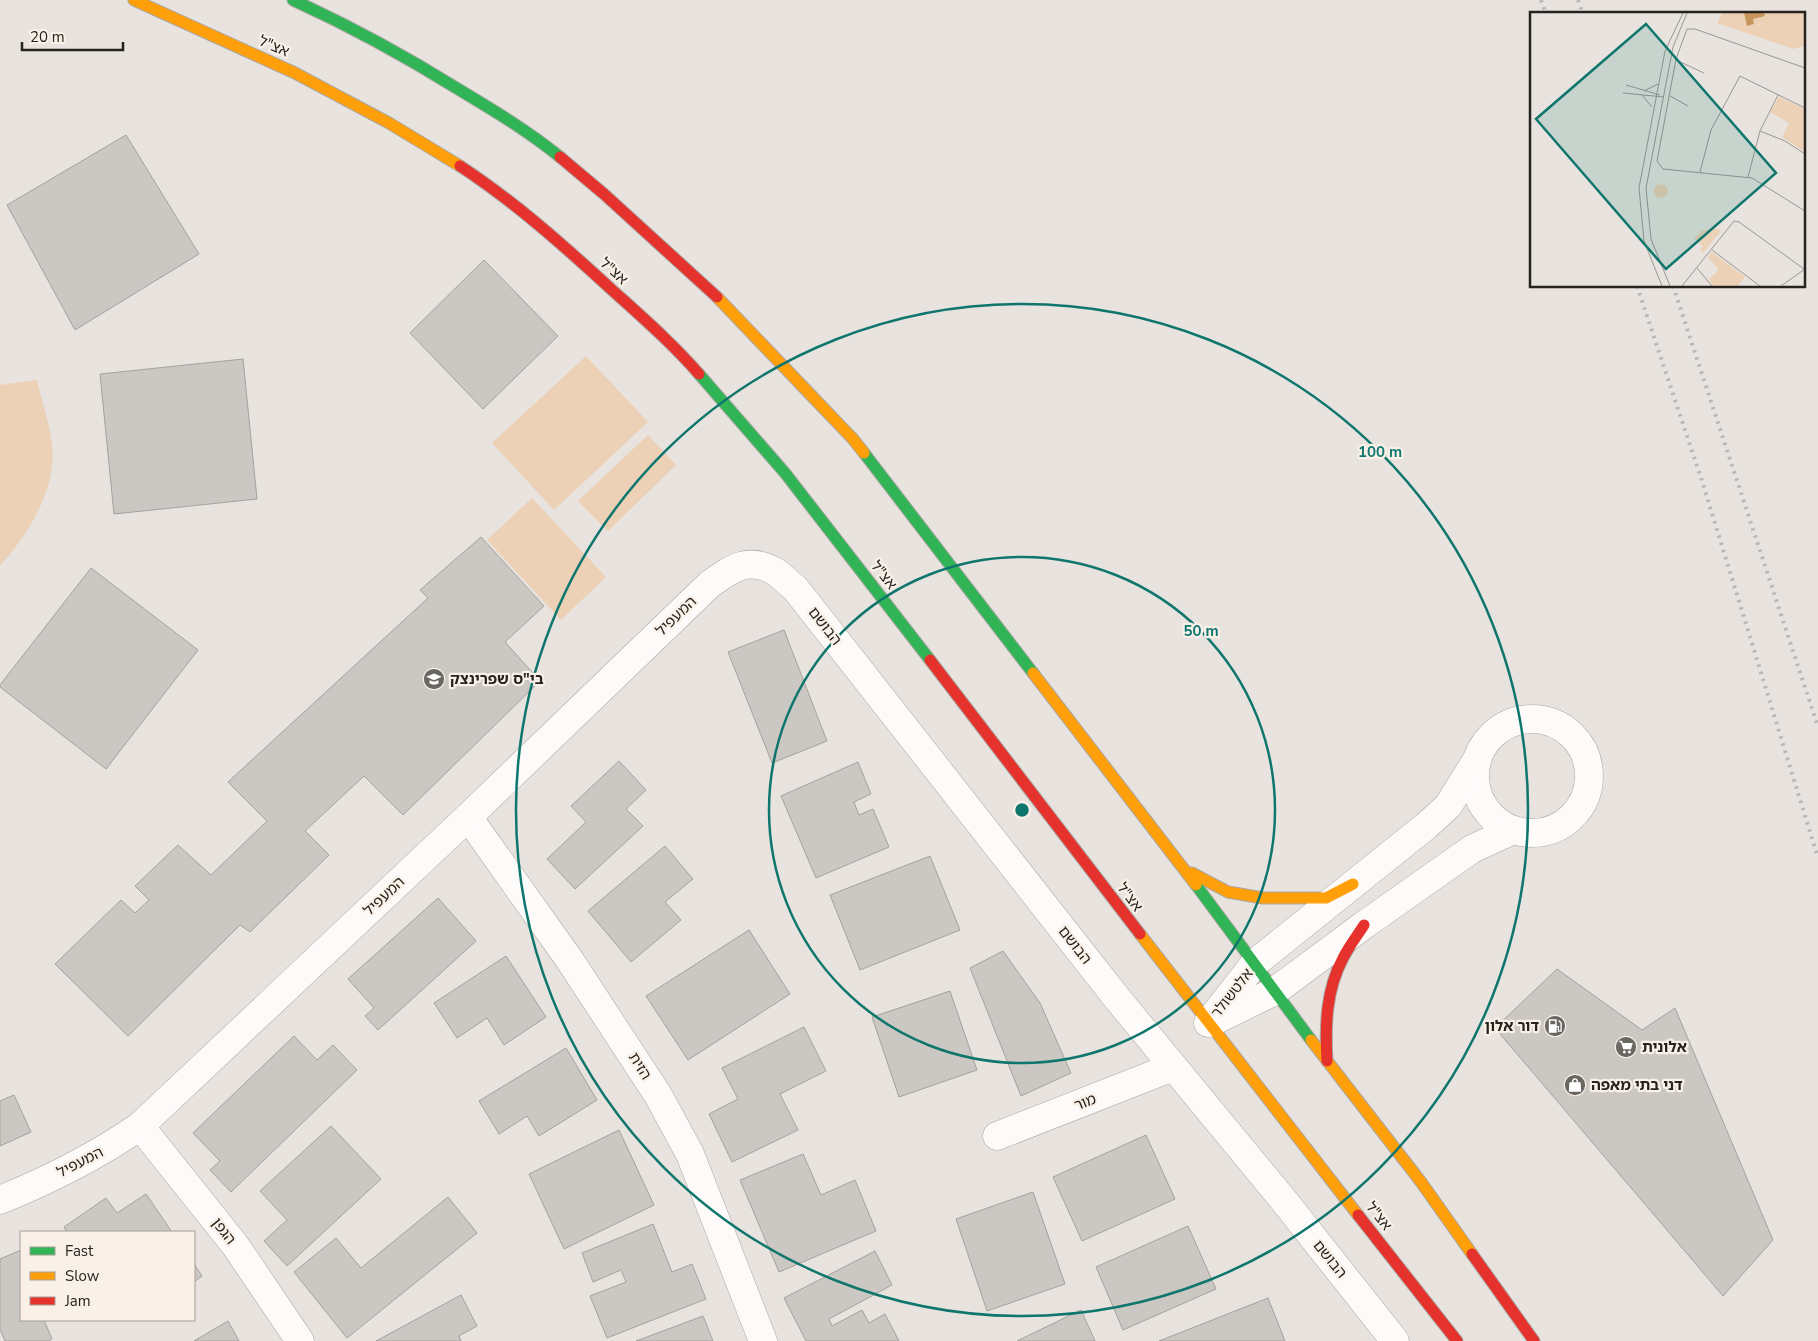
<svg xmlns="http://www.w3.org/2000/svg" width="1818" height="1341" font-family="'Nunito Sans','Noto Sans Hebrew',sans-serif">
<rect width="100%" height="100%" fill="#e8e3de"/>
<g fill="#ecd1b6">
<path d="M586,356L648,422L554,510L492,443Z"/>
<path d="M37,380C41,399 48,418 51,437C60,485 30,532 0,566V385Z"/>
<path d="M648,435L676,465L608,531L578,501Z"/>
<path d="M532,498L606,577L561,620L487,540Z"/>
</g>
<g fill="#cbc7c3" stroke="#a5a19d">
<path d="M126,135L199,254L75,330L7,205Z"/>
<path d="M484,260L558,336L483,409L410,333Z"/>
<path d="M243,359L257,499L114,514L100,374Z"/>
<path d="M481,537L544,606L505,642L540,681L403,815L364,776L305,831L329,855L250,932L240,925L128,1036L55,964L121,900L135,913L149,900L135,886L178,845L211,875L267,821L228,782L428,598L420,590Z"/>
<path d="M91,568L198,650L106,769L0,687V685Z"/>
<path d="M784,630L827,741L772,763L728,652Z"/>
<path d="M619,761L646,790L626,809L643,826L575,889L547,859L586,822L571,806Z"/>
<path d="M858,762L871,794L854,802L859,815L873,809L889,847L816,878L781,796Z"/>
<path d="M665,846L693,879L665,902L681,920L631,962L588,911Z"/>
<path d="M930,856L960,930L860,970L830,895Z"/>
<path d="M438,898L476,941L378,1030L365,1016L374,1008L348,979Z"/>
<path d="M749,930L790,994L688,1060L646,996Z"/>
<path d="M1003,951L1040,1003L1071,1073L1021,1096L970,968Z"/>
<path d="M506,956L546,1017L504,1045L487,1018L457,1038L434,1003Z"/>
<path d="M1557,969L1642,1030L1675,1008L1773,1240L1723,1296L1495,1028Z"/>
<path d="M950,991L977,1070L899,1097L872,1017Z"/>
<path d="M804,1027L826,1071L780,1094L798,1130L732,1162L709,1114L738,1099L722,1068Z"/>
<path d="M294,1036L317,1060L333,1045L357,1070L231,1192L210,1170L220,1161L193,1133Z"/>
<path d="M566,1048L597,1100L539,1136L527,1116L499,1134L479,1101Z"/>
<path d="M14,1095L31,1132L0,1146V1101Z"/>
<path d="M331,1126L381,1179L287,1266L264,1241L287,1220L260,1191Z"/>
<path d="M619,1130L654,1205L564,1249L529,1174Z"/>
<path d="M1146,1135L1175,1199L1082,1241L1053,1177Z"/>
<path d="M803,1154L821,1195L855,1180L876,1231L779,1272L740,1180Z"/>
<path d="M1033,1192L1065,1284L987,1311L956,1219Z"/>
<path d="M146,1194L172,1232H67L64,1227L106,1198L117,1213Z"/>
<path d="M448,1197L477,1233L347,1338L294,1272L336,1238L361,1268Z"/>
<path d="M653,1224L672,1272L692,1264L706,1299L607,1338L590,1296L626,1282L621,1270L593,1282L582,1253Z"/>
<path d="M1188,1226L1216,1289L1123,1330L1096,1267Z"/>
<path d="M21,1250V1320H44L52,1339L49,1341H5L0,1329V1259Z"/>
<path d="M875,1251L892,1285L829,1319L832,1326L862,1310L869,1323L885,1314L899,1341H806L784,1298Z"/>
<path d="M194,1264L202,1276L194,1282Z"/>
<path d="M461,1295L477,1326L459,1336L461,1341H376Z"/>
<path d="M1268,1298L1285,1341H1159Z"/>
<path d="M1081,1310L1095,1341H1017Z"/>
<path d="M703,1316L713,1341H636Z"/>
<path d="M228,1321L239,1341H194Z"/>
</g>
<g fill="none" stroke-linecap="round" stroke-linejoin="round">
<g stroke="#aba7a3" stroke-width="29">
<g id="street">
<circle cx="1532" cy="776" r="57"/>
<path d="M468,817L569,959L658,1095L690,1154L763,1341"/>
<path d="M1214,1021L1275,991L1364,925L1472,849L1513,830"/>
<path d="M1208,1023L1255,963L1426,826L1448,806L1476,761"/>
<path d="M140,1126L235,1245L300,1341"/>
<path d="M997,1136L1173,1067"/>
<path d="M0,1200C49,1180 97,1156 140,1126L468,817L710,584C731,569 748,556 774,571C781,575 788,583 795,588L1116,997L1285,1202L1395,1341"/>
</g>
</g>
<g stroke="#aba7a3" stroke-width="13">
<g id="fast">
<path d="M293,0C350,26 405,56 458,89C493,110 528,131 560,157"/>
<path d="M699,374L785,473L930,660"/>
<path d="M864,453L1033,673"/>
<path d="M1196,885L1311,1040"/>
</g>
</g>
<g stroke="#aba7a3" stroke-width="13">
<g id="slow">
<path d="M134,0L295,73L389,123L460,166"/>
<path d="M717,297L853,439L864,453"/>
<path d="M1033,673L1196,885"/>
<path d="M1192,873L1228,892L1263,898H1326L1353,884"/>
<path d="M1140,934L1358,1215"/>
<path d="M1311,1040L1421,1182L1472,1254"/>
</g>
</g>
<g stroke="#aba7a3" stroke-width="13">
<g id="jam">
<path d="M560,157L604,194L717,297"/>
<path d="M460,166C515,202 563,245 611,289C642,317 672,343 699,374"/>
<path d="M930,660L1140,934"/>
<path d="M1327,1061C1325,1025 1326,990 1343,958C1349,946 1357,936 1364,925"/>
<path d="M1358,1215L1457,1341"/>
<path d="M1472,1254L1534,1341"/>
</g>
</g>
<use href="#street" stroke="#fcfbfa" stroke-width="28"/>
<use href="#fast" stroke="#30b455" stroke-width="11"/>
<use href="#slow" stroke="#ff9f0a" stroke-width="11"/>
<use href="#jam" stroke="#e5322d" stroke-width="11"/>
<g stroke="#b9b8b7" stroke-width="4" stroke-dasharray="2.5 5" stroke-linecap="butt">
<path d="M1541,0L1546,14"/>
<path d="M1578,0L1583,14"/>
<path d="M1637,286L1702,481L1818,858"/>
<path d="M1673,286L1818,727"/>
</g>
</g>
<g fill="none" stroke="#0f766e" stroke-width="2.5">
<circle cx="1022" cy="810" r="253"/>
<circle cx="1022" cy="810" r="506"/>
</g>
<defs>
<g id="school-disc" transform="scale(1.125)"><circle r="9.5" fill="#6a6662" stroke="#f9f0e7"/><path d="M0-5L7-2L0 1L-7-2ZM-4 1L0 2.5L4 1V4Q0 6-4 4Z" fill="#fff"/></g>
<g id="fuel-disc" transform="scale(1.125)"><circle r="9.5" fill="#6a6662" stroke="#f9f0e7"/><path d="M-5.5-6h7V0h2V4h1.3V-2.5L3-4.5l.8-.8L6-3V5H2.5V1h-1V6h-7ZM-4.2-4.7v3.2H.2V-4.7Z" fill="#fff"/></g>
<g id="supermarket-disc" transform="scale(1.125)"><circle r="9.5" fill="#6a6662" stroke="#f9f0e7"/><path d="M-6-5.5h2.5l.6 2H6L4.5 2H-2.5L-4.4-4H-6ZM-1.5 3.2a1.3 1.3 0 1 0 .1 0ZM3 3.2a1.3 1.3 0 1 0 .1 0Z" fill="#fff"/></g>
<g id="shop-disc" transform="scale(1.125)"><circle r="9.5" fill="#6a6662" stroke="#f9f0e7"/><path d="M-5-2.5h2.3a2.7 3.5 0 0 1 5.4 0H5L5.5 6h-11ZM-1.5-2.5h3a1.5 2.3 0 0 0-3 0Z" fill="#fff"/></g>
</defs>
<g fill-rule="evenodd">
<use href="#school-disc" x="434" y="679"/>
<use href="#fuel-disc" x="1555" y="1026"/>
<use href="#supermarket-disc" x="1626" y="1047"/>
<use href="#shop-disc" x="1575" y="1085"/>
</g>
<g text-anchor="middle" stroke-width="4.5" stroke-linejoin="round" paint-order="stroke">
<g font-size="15" fill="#26231f" stroke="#f9f0e7">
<text transform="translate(274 46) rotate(24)" y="5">אצ"ל</text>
<text transform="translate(614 271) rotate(42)" y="5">אצ"ל</text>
<text transform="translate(884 575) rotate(52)" y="5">אצ"ל</text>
<text transform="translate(676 616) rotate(-44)" y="5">המעפיל</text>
<text transform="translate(825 626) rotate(52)" y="5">הבושם</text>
<text transform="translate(384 896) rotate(-43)" y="5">המעפיל</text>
<text transform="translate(1130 897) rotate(53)" y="5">אצ"ל</text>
<text transform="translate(1075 945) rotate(52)" y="5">הבושם</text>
<text transform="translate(1232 993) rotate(-52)" y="5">אלטשולר</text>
<text transform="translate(640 1066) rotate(58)" y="5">הזית</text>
<text transform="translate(1085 1102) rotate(-22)" y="5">מור</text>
<text transform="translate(80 1162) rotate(-27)" y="5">המעפיל</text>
<text transform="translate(1379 1216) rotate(52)" y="5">אצ"ל</text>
<text transform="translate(224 1231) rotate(52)" y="5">הגפן</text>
<text transform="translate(1330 1259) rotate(51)" y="5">הבושם</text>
</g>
<g font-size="15" font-weight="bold" fill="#26231f" stroke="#f9f0e7" text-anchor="start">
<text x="450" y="684">בי"ס שפרינצק</text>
<text x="1539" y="1031" text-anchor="end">דור אלון</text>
<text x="1642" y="1052">אלונית</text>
<text x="1591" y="1090">דני בתי מאפה</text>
</g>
</g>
<g transform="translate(1530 12)">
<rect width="275" height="275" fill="#e8e3de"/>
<path d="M192,1H275V34L263,37L187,11ZM249,85L275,97V140L252,125L259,111L240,100ZM124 179a7 7 0 1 1 14 0a7 7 0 1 1-14 0ZM184,216L191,219L173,241L170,238L173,234L164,227L171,219ZM182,240L215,265L208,274H184L179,267L189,258L178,245Z" fill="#ecd1b6"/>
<path d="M214,1H234L235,4L223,7L224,12L217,14Z" fill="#c7965a"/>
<path fill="none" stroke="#9a9692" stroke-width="1" d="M146,48L174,61M275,56L165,17H157L146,47L127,149L133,157L222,166L275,199M96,73L130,83M114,79L128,72M93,81L134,85M112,83L122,95M140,84L158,94M230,119L255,129L275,142M170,160L181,118L210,64L275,96M218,165L230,119L248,83M182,238L230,274M167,256L182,274M132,274L114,229L109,176L135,39L153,1M140,274L121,227L116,176L143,35L157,1M152,274L204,209L209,210L274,257M251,274L275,257"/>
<path fill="#0f766e" fill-opacity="0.15" stroke="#0f766e" stroke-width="2.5" d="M116,12L246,161L136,257L6,107Z"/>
<rect width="275" height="275" fill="none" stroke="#26231f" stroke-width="2.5"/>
</g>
<circle cx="1022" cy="810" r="8" fill="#0f766e" stroke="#f9f0e7" stroke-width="2.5"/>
<g font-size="15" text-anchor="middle" font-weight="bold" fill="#0f766e" stroke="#f9f0e7" stroke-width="4.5" stroke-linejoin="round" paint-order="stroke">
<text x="1380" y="457">100 m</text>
<text x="1201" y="636">50 m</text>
</g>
<rect x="20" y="1231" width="175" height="90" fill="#f9f0e7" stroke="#a59e97"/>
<rect x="30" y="1247" width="25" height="8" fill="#30b455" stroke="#a59e97"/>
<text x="65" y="1256" font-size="15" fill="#26231f">Fast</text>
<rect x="30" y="1272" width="25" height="8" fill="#ff9f0a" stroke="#a59e97"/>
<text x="65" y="1281" font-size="15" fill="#26231f">Slow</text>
<rect x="30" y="1297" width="25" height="8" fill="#e5322d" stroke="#a59e97"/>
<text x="65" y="1306" font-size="15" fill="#26231f">Jam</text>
<path d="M22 42v8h101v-8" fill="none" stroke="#26231f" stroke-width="2.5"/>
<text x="30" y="42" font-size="15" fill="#26231f" stroke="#f9f0e7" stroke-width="4" paint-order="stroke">20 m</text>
</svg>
